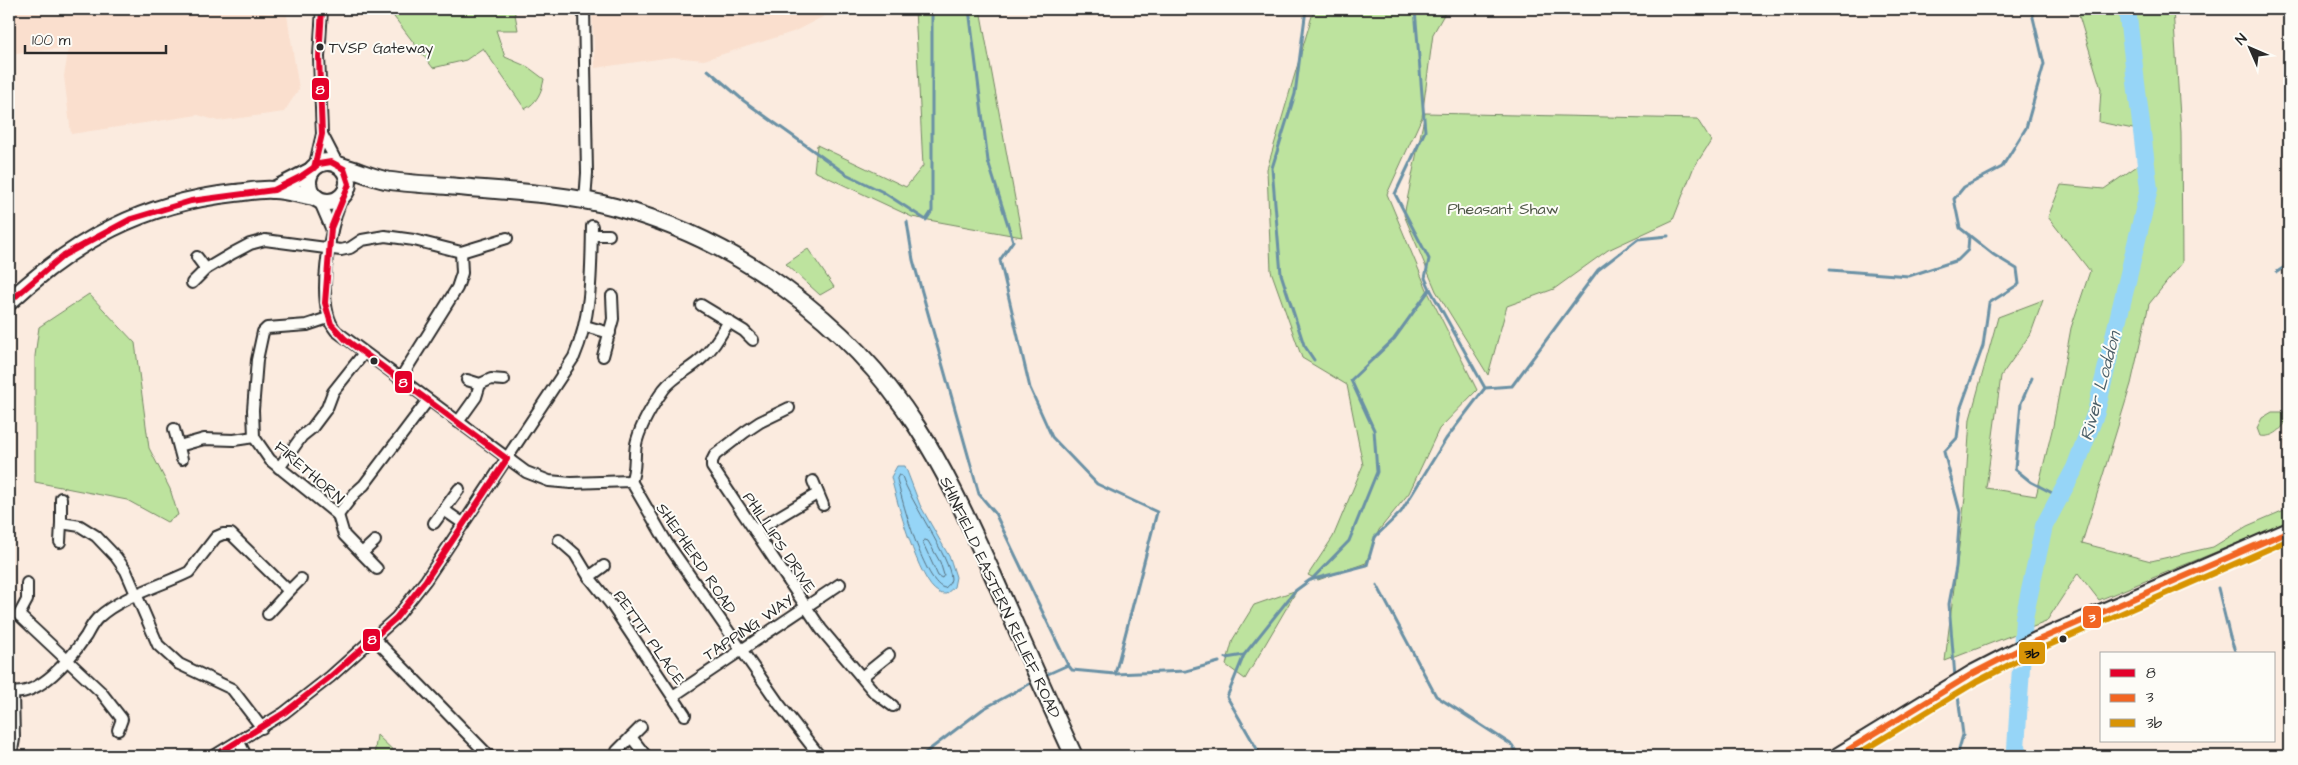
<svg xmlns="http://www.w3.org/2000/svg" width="2298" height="765" font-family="'Architects Daughter',sans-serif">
<rect width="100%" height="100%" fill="#fbebdf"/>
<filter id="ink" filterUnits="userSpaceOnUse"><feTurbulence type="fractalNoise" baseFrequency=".02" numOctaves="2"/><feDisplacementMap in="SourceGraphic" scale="10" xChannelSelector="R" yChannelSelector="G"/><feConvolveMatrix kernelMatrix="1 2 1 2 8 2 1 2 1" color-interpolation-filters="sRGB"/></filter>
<g filter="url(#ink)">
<g fill="#fadfce">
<path d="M9,9H286L299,89L284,112L218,121L198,115L71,134L64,76L69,47L9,55Z"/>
<path d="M592,9H838L793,32L704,60L672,57L595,68Z"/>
</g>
<g fill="#bde39e" stroke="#748764">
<path d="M388,9H514L518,30H496L505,57L528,67L544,79C542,91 537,103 525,109L483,48L466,60L433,68Z"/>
<path d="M915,9H980L1022,237L912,217L814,171L817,145L906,187L923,166Z"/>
<path d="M1314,9H1447L1433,34L1422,117L1387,194L1428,292L1477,390L1439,429L1409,493L1379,530L1366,563L1318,580L1308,575L1333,537L1363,465L1347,385L1302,358L1271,271L1267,169Z"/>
<path d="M2077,9H2173L2181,132L2182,263L2149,304L2131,384L2082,543L2151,561L2213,547L2247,526L2289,508V522L2099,600L2078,573L2046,622L1945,661L1965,497L1970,419L1998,317L2043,300L2031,333L2001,376L1986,488L2036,496L2053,426L2071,328L2090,271L2048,217L2061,185L2104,189L2140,164L2138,130L2099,122L2101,89Z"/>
<path d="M1425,113L1697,119L1711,141L1693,169L1673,220L1608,250L1554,289L1507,306L1488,375L1436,291L1404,215Z"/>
<path d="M808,249L834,287L820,295L786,264Z"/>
<path d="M89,294L135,343L149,448L170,489L178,515L167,522L127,500L35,482V356L39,327Z"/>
<path d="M2272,412H2285L2288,417C2283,429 2274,438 2260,436L2257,428L2262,418Z"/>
<path d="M1297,590L1245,679L1226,665L1233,639L1254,605Z"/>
<path d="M377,735L399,756H374Z"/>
</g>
<path fill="#96d5f7" stroke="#6b91a5" d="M897,466H905L920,505L950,558L956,577L954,587L946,594C943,594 940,594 938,592C919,583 896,499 891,477Z"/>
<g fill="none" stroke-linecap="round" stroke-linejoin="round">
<g stroke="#566f7d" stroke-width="1">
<path d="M899,475L902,476C910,501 951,559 951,579C950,583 948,586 945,588C925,586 901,498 897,479Z"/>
<path d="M925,540L928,541L940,562L944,575L942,578L938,576L923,543Z"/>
</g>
<g stroke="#6b91a5" stroke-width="3">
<path d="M969,9L988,161L1013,241L1000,260L1030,388L1052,437L1097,484L1157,512L1115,674L1186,671L1219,662"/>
<path d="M1306,9L1295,94L1272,168L1281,274L1304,345L1314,360"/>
<path d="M1415,9L1425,131L1395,194L1429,259L1425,278L1430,289L1485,388"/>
<path d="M708,70L744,101L846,174L883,192L926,220L932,211V9"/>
<path d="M907,222L913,260L979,494L995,513L1068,665"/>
<path d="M1830,270L1909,276L1958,260L1968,250L1969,235"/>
<path d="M2277,272L2289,264"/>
<path d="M2032,378L2021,403L2015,469L2031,482L2060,497"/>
<path d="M1311,580L1349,541L1377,472L1374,430L1351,380L1394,339L1430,289"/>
<path d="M1377,585L1436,696L1512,745L1519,756"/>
<path d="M2218,588L2230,637L2236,654"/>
<path d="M1226,658L1244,655"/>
<path d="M1048,674L1068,665L1072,670L1115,674"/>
<path d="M1955,677L1949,604L1956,567L1960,512L1944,452L1957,438L1961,407L1983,346L1989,303L2019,284L2017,269L1994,255L1960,228L1954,199L1964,187L2002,167L2026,128L2044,64L2031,9"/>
<path d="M1957,688L1963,735L1957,756"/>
<path d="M921,756L983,709L1033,682"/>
<path d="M1261,756L1227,697L1244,655L1295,591L1310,580L1367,565L1375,537L1401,512L1446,439L1485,388L1512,386L1598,270L1638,239L1668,236"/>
</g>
<path stroke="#96d5f7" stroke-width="18" d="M2020,756L2016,749L2024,618L2044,526L2075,468L2096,412L2149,189L2127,9"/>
<g stroke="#2b2b2b" stroke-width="14">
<g id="street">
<path d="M584,9L587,173L585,201"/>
<path d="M322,134L337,163"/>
<path d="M314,168L322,134L319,57L322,9"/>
<path d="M342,197C330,228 314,305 336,331L526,472L549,481L571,483L631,481L667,543L779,704L818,754"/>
<path d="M319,200L331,228"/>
<path d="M592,235H609"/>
<path d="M197,257L206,269"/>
<path d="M192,283L206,269L233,253L250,244L265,240L341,250L350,248L362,240L385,236L414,240L461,252L507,238"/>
<path d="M701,305L744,331L753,340"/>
<path d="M328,318L307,325L267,328L263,332L257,360L253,410L254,437L270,460L338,515L344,535L377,569"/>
<path d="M585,326L610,333"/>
<path d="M603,356L613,319L612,296"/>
<path d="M400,379L457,288L462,273L461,252"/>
<path d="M467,380L480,384L491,379L504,380"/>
<path d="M789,408L760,422L745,432L715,455L712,461V467L821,629L874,692L893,706"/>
<path d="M458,422L476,397L480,384"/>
<path d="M174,429L182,459"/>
<path d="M179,446L204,439L234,440L254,437"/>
<path d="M279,468L302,436L312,428L327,408L333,392L364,353"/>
<path d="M631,481C637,469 633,453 637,440C642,423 654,403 664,389C675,375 690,370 702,358C714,348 721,334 729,321"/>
<path d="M813,481L823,505"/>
<path d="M61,498V523L80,526L96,536L116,557L126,571L158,645L179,664L232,689L262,728"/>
<path d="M444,510L464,524"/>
<path d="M338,515L355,493L364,485L428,400"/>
<path d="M434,523L459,489"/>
<path d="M755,531L817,494"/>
<path d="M559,540L575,554L589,577L613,607L685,715"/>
<path d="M60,542L61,523"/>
<path d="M362,553L375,541"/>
<path d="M589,577L604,566"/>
<path d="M27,583V600L19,615L101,692L122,719L118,730"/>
<path d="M289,591L301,579"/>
<path d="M374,638L489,756"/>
<path d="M863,676L889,655"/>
<path d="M9,692C39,698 71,658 86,636C90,629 93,622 99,617C120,597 163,585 189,572L216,537L223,534H231L289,591L268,614"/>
<path d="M673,696L840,584"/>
<path d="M631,737L646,756"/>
<path d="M239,742L246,756"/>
<path d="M617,751L641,727"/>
<path d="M11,756L14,739L13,693"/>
<path d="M214,756L284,713L330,677L396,618L426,580L574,357C592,315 591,272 592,226"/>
</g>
</g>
<g stroke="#2b2b2b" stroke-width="20">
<g id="primary">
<circle cx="328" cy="182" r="20"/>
<path d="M341,166C356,170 371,177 385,180C402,183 420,184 436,185C496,191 558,192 615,207C737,240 848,320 917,427C947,473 969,523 992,573C1019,634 1046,696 1074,756"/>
<path d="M274,190L311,171"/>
<path d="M9,302C75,240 143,203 235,193C247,192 260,189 273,190C286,190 301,195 314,197"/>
<path d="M1838,756L1972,674L2036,641L2289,531"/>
</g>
</g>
<use href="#street" stroke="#fdfcf7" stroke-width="10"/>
<use href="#primary" stroke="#fdfcf7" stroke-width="16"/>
<g stroke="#fdfcf7" stroke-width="10">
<g id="bus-1">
<path d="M314,168L322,134L319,57L322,9"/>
<path d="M9,302L64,255L131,219L191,201L274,190L300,177L319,164L331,162L344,169L349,184L331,228L325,303L331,324L345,339L507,459L426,580L396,618L330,677L284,713L214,756"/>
</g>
</g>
<g stroke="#fdfcf7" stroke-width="10">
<path id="bus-2" d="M1838,756L1972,674L2036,641L2289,531"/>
</g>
<g stroke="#fdfcf7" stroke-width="10">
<path id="bus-3" d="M1854,756L1976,682L2040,649L2289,540"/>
</g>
<use href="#bus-1" stroke="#e4002b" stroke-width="6"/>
<use href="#bus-2" stroke="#f26522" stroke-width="6"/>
<use href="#bus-3" stroke="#d89406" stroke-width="6"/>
</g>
</g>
<g fill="#2b2b2b" stroke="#fdfcf7" stroke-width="2">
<circle cx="320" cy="47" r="4.5"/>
<circle cx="374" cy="361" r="4.5"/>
<circle cx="2063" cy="639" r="4.5"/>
</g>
<g text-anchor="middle" stroke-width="4" stroke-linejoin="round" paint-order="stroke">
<g font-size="15" fill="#2b2b2b" stroke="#fdfcf7" text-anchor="start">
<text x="329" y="53">TVSP Gateway</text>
</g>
<g font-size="16" fill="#505948" stroke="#fdfcf7">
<text x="1503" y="214">Pheasant Shaw</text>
</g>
<g font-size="16" fill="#2b2b2b" stroke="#fdfcf7">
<text transform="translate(310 472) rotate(41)" y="6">FIRETHORN</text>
<text transform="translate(780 542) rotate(56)" y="6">PHILLIPS DRIVE</text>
<text transform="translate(697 558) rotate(56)" y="6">SHEPHERD ROAD</text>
<text transform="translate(1001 597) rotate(65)" y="6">SHINFIELD EASTERN RELIEF ROAD</text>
<text transform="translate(748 627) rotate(-34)" y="6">TAPPING WAY</text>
<text transform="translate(650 637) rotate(55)" y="6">PETTIT PLACE</text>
</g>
<g font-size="18" font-style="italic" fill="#4b5e68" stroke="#fdfcf7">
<text transform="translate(2100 386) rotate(-75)" y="6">River Loddon</text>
</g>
</g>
<g stroke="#fdfcf7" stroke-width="2">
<rect x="311" y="77" width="19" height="24" rx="5" fill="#e4002b"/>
<rect x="394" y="370" width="19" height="24" rx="5" fill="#e4002b"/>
<rect x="2082" y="605" width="20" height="24" rx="5" fill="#f26522"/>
<rect x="362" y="628" width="19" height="24" rx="5" fill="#e4002b"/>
<rect x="2018" y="641" width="28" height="24" rx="5" fill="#d89406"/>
</g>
<g font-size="14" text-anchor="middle" font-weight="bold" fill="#fff">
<text x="320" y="94">8</text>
<text x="403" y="387">8</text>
<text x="2092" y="622">3</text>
<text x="372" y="644">8</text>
</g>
<g font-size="14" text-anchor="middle" font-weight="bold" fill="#111">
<text x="2032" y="658">3b</text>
</g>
<rect width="2298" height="765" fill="none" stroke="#fdfcf7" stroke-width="30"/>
<rect x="15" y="15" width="2268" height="735" fill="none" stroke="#2b2b2b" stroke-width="2" filter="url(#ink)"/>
<rect x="2100" y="652" width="175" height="90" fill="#fdfcf7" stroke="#a9a8a5"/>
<rect x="2110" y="669" width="25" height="8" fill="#e4002b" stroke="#a9a8a5"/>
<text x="2146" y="678" font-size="15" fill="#2b2b2b">8</text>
<rect x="2110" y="694" width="25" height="8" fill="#f26522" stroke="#a9a8a5"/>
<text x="2146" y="702" font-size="15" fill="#2b2b2b">3</text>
<rect x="2110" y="719" width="25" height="8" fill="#d89406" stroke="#a9a8a5"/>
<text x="2146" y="728" font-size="15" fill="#2b2b2b">3b</text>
<g transform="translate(2250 48) rotate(315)" stroke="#fdfcf7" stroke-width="4" paint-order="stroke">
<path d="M0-4L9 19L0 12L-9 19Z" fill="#2b2b2b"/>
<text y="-8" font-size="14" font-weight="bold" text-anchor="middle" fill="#2b2b2b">N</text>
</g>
<path d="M25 45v8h141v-8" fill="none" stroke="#2b2b2b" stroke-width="2.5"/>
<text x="32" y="45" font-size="15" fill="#2b2b2b" stroke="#fdfcf7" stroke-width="4" paint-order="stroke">100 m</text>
</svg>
